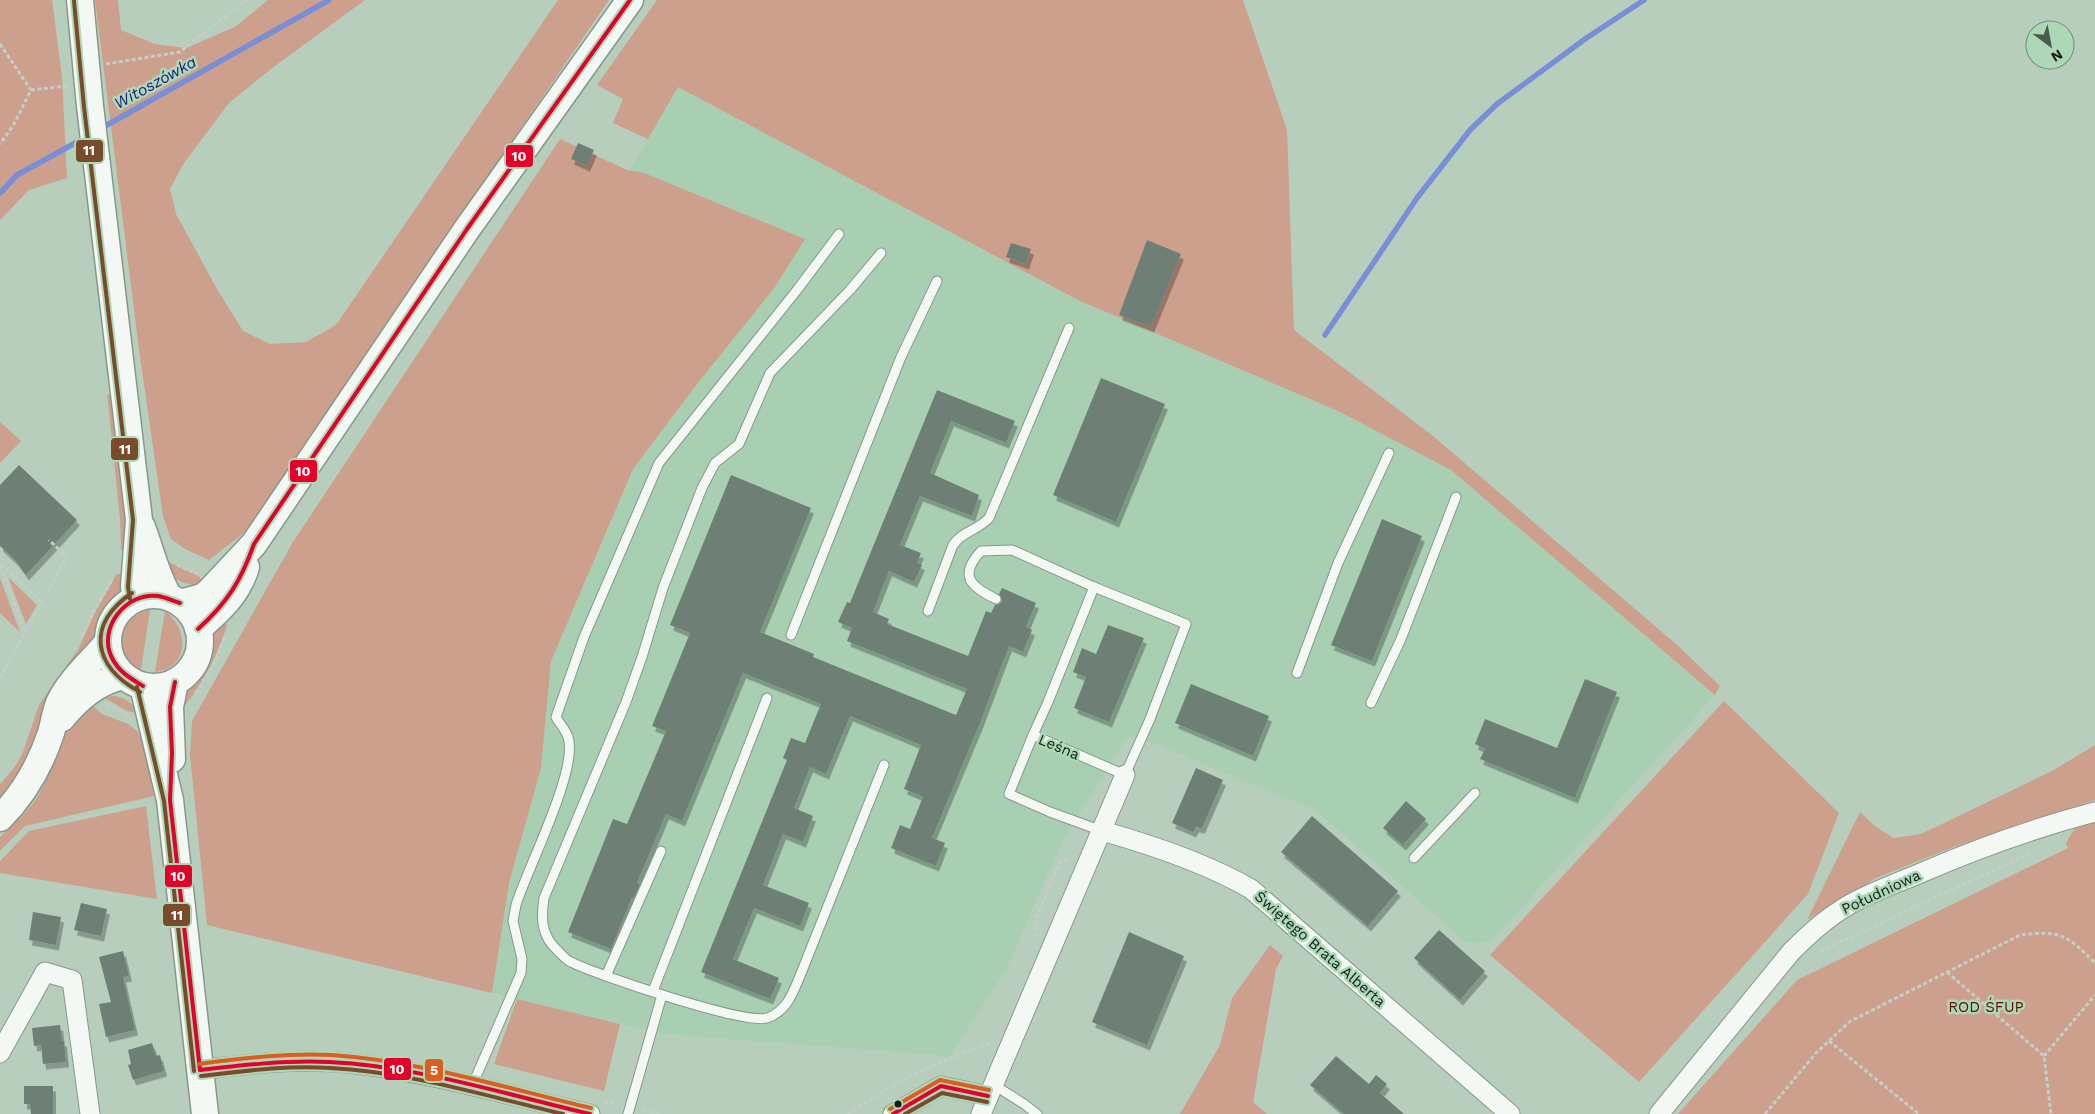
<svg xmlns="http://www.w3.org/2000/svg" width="2095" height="1114" font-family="'Work Sans',sans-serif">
<defs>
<filter id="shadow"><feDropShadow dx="3" dy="5.5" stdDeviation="0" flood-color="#0004"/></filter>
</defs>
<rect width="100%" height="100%" fill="#b7cebd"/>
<path fill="#a9cfb3" d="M678,87L1078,300L1338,411L1451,470L1715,695L1494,938L1483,943H1467L1315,810L1158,745L1128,736L1063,840L1007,968L950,1056L664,1034L312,950L559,296Z"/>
<g fill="#cca08d">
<path d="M0,0H52L62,77L67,178L29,190L0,220Z"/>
<path d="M95,0H118L121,30L155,44L186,48L235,27L268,0H365L271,69L229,103L184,163L170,189L176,214L217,289L243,331L270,344L306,342L336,325L558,0H609L486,179L249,529L209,560L185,549L171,539L163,516L140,357Z"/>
<path d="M657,0H1243L1287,130L1294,330L1433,436L1676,644L1720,686L1715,695L1451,470L1338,411L1078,300L678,87L648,139L613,123L623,99L597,85Z"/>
<path d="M560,139L627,170L644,173L805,239L775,287L697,384L633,469L551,661L541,768L509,883L492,993L207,925L190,755L192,721L293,542Z"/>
<path d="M107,394L113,398L130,549L121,550L120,519Z"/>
<path d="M0,422L21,441L0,463Z"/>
<path d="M171,563L199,576L204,584C182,588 173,576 155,565Z"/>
<path d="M128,571L121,593L101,620L96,645L74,674L66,666L78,650L95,612L116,575Z"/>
<path d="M8,577L37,605L26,624Z"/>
<path d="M0,578L20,632L0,613Z"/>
<path d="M150,610L141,670C123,664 111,638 126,622C132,615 142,612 150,610Z"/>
<path d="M165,611C189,629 190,668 155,672Z"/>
<path d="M222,618L227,626C215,659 204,684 180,711L182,691L200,669L209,637L214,627Z"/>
<path d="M58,677L66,684L30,761L0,801V784L14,768L23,752L39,705Z"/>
<path d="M111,696C124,696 133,704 141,714L127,711L105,698Z"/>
<path d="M1724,701L1839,813L1808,894L1639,1082L1490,955Z"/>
<path d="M90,703L102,714L128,724L137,731L143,741L154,796L25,826L0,851V837C14,824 29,811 39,794C50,776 54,755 63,736C69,723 79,713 90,703Z"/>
<path d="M2095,745V800L1951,848L1876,878L1807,920L1860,812L1876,827L1894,838L1921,834L2052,771Z"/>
<path d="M146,806L157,899L0,873V861L29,831Z"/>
<path d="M2095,822V1114H1678L1797,980L2068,848L2066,843L2076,826Z"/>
<path d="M1270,945L1283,956L1276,969L1253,1102L1267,1114H1180L1220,1045L1232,998Z"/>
<path d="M517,999L620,1024L604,1091L494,1064Z"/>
</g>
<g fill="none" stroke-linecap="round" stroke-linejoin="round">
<g stroke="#788ed6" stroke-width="5.5">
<path d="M100,129L329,0"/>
<path d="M0,193L17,175L88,136"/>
<path d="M1325,335L1417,198L1470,130L1497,104L1585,39L1644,0"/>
</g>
</g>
<g fill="#6e8074" filter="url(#shadow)">
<path d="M578,143L594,150L587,166L571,159Z"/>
<path d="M1147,240L1181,254L1151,327L1119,315Z"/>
<path d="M1011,243L1031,249L1026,264L1006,257Z"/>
<path d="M1101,378L1165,404L1116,522L1053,495Z"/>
<path d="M937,390L1015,421L1006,443L951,421L930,473L979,495L972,516L920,496L900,545L921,553L917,562L922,565L914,582L889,571L873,612L889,619L887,624L968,656L986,611L991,613L995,605L999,604L1002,601L999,594L1002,588L1036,603L1026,627L1032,630L1023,652L1009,646L980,723L932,838L945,843L936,866L891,848L900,825L910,829L923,797L904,789L921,745L850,716L826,774L810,767L794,808L813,816L803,842L783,834L763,885L809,903L800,926L754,908L733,959L779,978L770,999L701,972L787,760L783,758L791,738L805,743L821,704L743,673L682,821L666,814L637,883L640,884L634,898L632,897L611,949L568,932L613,819L627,824L666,731L652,726L690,633L670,625L731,475L811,508L760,632L814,654L813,657L956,715L967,689L847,641L852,628L838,622L847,602L850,603Z"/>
<path d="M19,465L77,520L26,575L15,560L0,546V485Z"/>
<path d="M1382,519L1422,536L1372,661L1331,645Z"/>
<path d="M1108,625L1144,638L1109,722L1074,708L1086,677L1073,672L1082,648L1096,654Z"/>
<path d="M1585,679L1617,692L1575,798L1480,759L1485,749L1475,744L1485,719L1557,748Z"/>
<path d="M1191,684L1269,716L1253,756L1175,723Z"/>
<path d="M1196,768L1223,780L1202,828L1196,827L1193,832L1172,823Z"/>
<path d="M1406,801L1426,819L1403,845L1383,828Z"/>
<path d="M1312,816L1398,891L1368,926L1281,852Z"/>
<path d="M81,903L107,909L101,936L74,930Z"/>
<path d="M33,912L61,917L56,945L29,940Z"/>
<path d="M1439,930L1485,971L1460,1000L1414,958Z"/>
<path d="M1129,932L1184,956L1147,1045L1092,1022Z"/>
<path d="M123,951L129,976L123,977L135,1030L106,1037L99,1004L111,1002L99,957Z"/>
<path d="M60,1025L62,1041H64L66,1062L43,1064L41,1045L34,1046L32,1028Z"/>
<path d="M152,1043L156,1056L160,1055L164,1071L133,1080L128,1065L131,1064L128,1050Z"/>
<path d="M1336,1056L1369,1084L1376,1075L1387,1084L1380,1093L1404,1114H1344L1310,1085Z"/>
<path d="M24,1086H53V1114H31L30,1104H24Z"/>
</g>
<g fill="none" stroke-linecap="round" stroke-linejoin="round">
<g stroke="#86988a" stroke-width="11">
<g id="lane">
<path d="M881,253L850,290L770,373L739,444L715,463L702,488L663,588L642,657L626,702L544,898C541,918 541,935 557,950C561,954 566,960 571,962C597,975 745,1025 767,1018C788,1011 794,990 802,971L884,765"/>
<path d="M996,599C969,586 959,575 981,551L1012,550L1094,587L1186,624L1150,719L1125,775L1033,735L1009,794L1050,812L1102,831"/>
<path d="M928,611L953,545C964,530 977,531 989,518L1069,328"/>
<path d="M791,635L901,357L937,281"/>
<path d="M1297,673L1338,563L1389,453"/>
<path d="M1371,703L1401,639L1456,497"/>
<path d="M1033,735L1048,702L1094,587"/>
<path d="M1414,858L1475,793"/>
<path d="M606,976L661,851"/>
<path d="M653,991L767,698"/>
<path d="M994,1085L1024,1104L1037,1114"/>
<path d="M472,1086L521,973L522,959L513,921L516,905C527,869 579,769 568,737C566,730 559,723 556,717L584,637L659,463L797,290L839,234"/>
<path d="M628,1114L662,995"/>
</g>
</g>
<g stroke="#86988a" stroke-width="21">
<g id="street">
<path d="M1102,831C1152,845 1206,863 1251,889L1510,1114"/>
<path d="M0,1053L45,972L72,980L90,1114"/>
<path d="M200,1070C248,1064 300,1058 348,1063C428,1071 511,1096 590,1114"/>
<path d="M893,1114L941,1086L988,1096"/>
<path d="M981,1114L1125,775"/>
<path d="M1659,1114L1791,952C1812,931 1833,912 1860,899C1880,889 1902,881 1923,872C1981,847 2034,828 2095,812"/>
</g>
</g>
<g stroke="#86988a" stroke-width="29">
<g id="secondary">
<path d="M80,0L90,106L139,520L134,587L136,598"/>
<path d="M142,527C151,551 156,575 169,597"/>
<circle cx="154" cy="641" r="46"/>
<path d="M180,603L202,597L209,592L254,544L467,229L630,0"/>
<path d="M198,629C219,611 238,594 246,567"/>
<path d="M143,686L170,800L205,1114"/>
<path d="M62,718C79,697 98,681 124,676"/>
<path d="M172,759L170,707L175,682"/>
<path d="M0,818C25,793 40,766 51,733C54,723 55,713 59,703C70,680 91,662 107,643"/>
</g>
</g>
<g stroke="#c6cec9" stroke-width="3" stroke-dasharray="4 2.5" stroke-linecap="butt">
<path d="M0,44L31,90L13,126L0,144"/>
<path d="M106,64L180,52L246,0"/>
<path d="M31,90L67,86"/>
<path d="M0,564L48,608"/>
<path d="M177,565L197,574"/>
<path d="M0,566L25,631"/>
<path d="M82,636L94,611L112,580"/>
<path d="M0,678L67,557L49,540"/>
<path d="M196,693L215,662L225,637"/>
<path d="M107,704L128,715"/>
<path d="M1035,937L1037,916L1061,860H1070"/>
<path d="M1821,951L2035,851"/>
<path d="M1947,972L2044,1056L2051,1114"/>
<path d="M1829,1041L1919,1114"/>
<path d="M2044,1056L2095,995"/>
<path d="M604,1101L617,1104"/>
<path d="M643,1110L661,1114"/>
<path d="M847,1114L910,1076L948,1059L992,1042"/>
<path d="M1765,1114L1816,1053L1849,1022L2020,935C2061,930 2067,935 2095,963"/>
</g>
<use href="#lane" stroke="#f4f8f5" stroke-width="9"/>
<use href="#street" stroke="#f4f8f5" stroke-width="19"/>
<use href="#secondary" stroke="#f4f8f5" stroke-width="26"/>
<g stroke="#add8b8" stroke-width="8">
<g id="bus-1">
<path d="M198,629C227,603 241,581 254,544L467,229L630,0"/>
<path d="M175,682L170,707L172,753L170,800L200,1070"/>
<path d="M143,686C130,678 119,672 112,658C97,628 126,592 158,596C165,597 173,601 180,603"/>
<path d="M200,1070C243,1065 286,1060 329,1062C417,1066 504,1094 590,1114"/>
<path d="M893,1114L941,1086L988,1096"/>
</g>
</g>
<g stroke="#add8b8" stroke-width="8">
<g id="bus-2">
<path d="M74,1L84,107L133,520L128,587L130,599"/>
<path d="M132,593C86,624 92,666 140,692"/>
<path d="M137,687L164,801L194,1071"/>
<path d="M201,1076C244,1071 287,1065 330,1068C409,1072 486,1096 563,1114"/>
<path d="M905,1114L942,1093L987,1102"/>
</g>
</g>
<g stroke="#add8b8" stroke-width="8">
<g id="bus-3">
<path d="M199,1064C243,1058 287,1053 332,1055C420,1061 506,1088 591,1108"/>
<path d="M890,1109L940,1080L989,1090"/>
</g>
</g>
<use href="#bus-1" stroke="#e4002b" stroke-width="4"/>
<use href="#bus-2" stroke="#7a4b2a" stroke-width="4"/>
<use href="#bus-3" stroke="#db5e20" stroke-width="4"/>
</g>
<circle fill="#0f1f13" stroke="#add8b8" stroke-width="2" cx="898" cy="1104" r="4.5"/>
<g text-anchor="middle" stroke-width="5" stroke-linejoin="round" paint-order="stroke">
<g font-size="15" fill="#0f1f13" stroke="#add8b8">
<text transform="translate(1059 747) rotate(23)" y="5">Leśna</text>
<text transform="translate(1881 892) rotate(-25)" y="5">Południowa</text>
<text transform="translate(1320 949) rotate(41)" y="5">Świętego Brata Alberta</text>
</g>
<g font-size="15" fill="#620d01" stroke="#add8b8">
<text x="1986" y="1012">ROD ŚFUP</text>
</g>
<g font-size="16" font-style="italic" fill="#1b197c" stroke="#add8b8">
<text transform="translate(155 82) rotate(-29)" y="6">Witoszówka</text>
</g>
</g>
<g stroke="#add8b8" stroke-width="2">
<rect x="75" y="139" width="29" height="24" rx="5" fill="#7a4b2a"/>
<rect x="505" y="144" width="29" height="24" rx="5" fill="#e4002b"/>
<rect x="110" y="437" width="29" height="24" rx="5" fill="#7a4b2a"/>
<rect x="289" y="459" width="29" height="24" rx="5" fill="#e4002b"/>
<rect x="164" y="864" width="29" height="24" rx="5" fill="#e4002b"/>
<rect x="162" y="903" width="29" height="24" rx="5" fill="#7a4b2a"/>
<rect x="383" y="1057" width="29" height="24" rx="5" fill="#e4002b"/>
<rect x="424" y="1058" width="20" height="24" rx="5" fill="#db5e20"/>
</g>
<g font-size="14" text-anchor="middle" font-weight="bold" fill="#fff">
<text x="89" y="155">11</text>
<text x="519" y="161">10</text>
<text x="125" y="454">11</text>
<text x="303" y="476">10</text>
<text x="178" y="881">10</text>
<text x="177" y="920">11</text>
<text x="397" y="1074">10</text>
<text x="434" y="1075">5</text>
</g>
<g transform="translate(2050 45) rotate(148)"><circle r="24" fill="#add8b8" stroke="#6e8e76"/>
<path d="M0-4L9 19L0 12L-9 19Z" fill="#4a5c4e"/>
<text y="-8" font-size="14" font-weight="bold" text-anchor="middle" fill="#0f1f13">N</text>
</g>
</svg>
